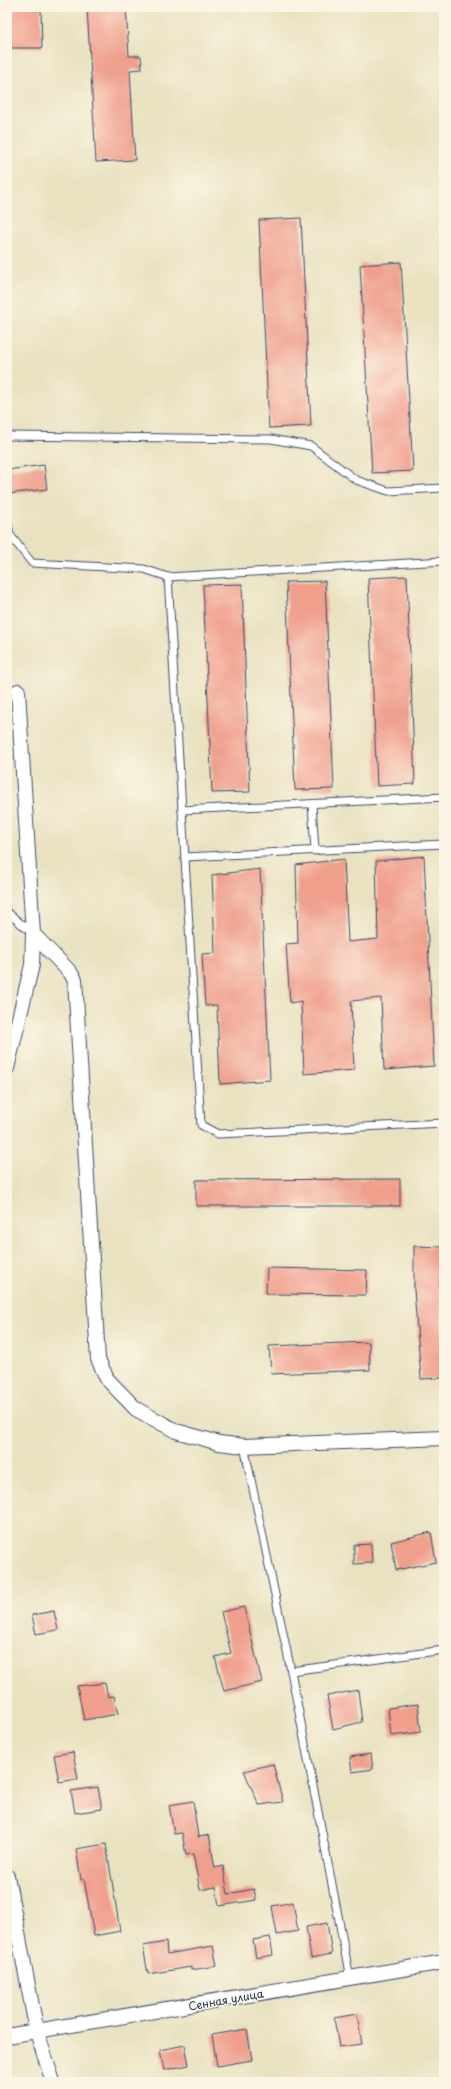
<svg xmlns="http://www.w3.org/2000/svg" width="451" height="2089" font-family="'Playpen Sans',sans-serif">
<rect width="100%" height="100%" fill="#fcf5e5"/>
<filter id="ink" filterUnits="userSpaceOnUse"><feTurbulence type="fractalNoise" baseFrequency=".025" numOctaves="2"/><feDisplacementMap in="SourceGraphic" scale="8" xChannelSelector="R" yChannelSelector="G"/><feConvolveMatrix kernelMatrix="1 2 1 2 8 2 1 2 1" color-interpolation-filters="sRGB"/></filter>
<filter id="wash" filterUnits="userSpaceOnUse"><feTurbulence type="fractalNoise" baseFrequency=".012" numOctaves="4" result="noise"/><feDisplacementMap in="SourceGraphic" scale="16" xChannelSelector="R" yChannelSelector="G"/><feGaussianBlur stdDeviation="0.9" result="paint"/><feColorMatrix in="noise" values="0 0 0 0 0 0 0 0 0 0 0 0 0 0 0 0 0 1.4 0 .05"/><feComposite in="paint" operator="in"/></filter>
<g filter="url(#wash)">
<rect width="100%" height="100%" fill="#e9e2c1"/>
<g id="blocks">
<g fill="#f09f8d">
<path d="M7,7H41L42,48H7Z"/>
<path d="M87,7H126L129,56H141L142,69L130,70L135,160L96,162Z"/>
<path d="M301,218L311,426L269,428L259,220Z"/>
<path d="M401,262L413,471L372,473L360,265Z"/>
<path d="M44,465L47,489L8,494L7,470Z"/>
<path d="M407,576L415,784L377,786L368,578Z"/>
<path d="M325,581L334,789L295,790L286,582Z"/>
<path d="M242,584L250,792L212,793L203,585Z"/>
<path d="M424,856L434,1066L384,1070L381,998L351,1001L354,1070L304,1074L301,1001L290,1003L286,944L298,943L296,865L344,859L348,942L378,939L376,861Z"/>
<path d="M260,869L270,1080L220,1084L217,1005L205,1006L202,954L215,953L212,875Z"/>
<path d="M400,1179V1206H196V1180Z"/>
<path d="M414,1246L444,1247V1279H440L444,1378L421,1379L414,1290Z"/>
<path d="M267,1268L367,1270L366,1295L266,1294Z"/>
<path d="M369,1342L370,1370L271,1374L269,1346Z"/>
<path d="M431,1532L436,1562L396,1570L391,1542Z"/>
<path d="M371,1544L372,1563L354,1564V1545Z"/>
<path d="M244,1607L262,1682L224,1691L215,1657L231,1653L221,1612Z"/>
<path d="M54,1611L58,1630L36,1634L32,1615Z"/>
<path d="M105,1683L108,1697L114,1696L118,1714L84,1720L77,1686Z"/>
<path d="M358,1690L362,1722L333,1729L327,1696Z"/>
<path d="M418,1704L421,1732L391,1736L388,1708Z"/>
<path d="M73,1752L78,1779L59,1782L54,1755Z"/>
<path d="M371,1754L373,1769L352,1772L350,1757Z"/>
<path d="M273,1764L283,1802L259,1805L244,1771Z"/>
<path d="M98,1787L102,1809L75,1813L71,1791Z"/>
<path d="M193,1801L198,1837L209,1835L215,1868L223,1866L228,1894L254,1889L256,1900L219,1906L216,1887L200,1890L193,1854L186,1855L182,1833L174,1834L169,1805Z"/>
<path d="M106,1844L120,1931L94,1936L84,1879L81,1880L76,1849Z"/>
<path d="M293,1902L298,1931L277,1935L272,1906Z"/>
<path d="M327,1923L332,1954L311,1958L306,1927Z"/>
<path d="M270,1937L273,1955L256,1958L253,1940Z"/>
<path d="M166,1942L167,1954L213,1946L217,1966L191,1970V1967L148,1974L143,1946Z"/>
<path d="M357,2014L362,2044L339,2047L334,2018Z"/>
<path d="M247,2029L252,2060L217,2066L212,2035Z"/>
<path d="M185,2045L189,2065L164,2070L160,2050Z"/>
</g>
</g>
</g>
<g filter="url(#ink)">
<use href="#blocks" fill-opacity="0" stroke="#3a4a6d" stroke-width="1"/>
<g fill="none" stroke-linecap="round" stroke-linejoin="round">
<g stroke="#3a4a6d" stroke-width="9">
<g id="lane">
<path d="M7,436L271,439L311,446L356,480L388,491L444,488"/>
<path d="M7,519L10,535L32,563L144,569L168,577"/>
<path d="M444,561L168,577L201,1125L218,1134L444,1123"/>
<path d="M312,804L315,851"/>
<path d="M182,810L444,797"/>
<path d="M185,857L444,844"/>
<path d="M7,912L32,933"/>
<path d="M244,1446L291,1671"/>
<path d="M350,1978L291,1671L444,1650"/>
</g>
</g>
<g stroke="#3a4a6d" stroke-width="16">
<g id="street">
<path d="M33,934L70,972L75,980L98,1359L107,1379L136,1409L176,1431L219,1443L244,1446L444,1438"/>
<path d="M7,1068L32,965L33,934L18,691"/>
<path d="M7,1876L37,2032L53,2082"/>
<path d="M7,2036L444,1962"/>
</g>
</g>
<use href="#lane" stroke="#fff" stroke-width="7"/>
<use href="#street" stroke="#fff" stroke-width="14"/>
</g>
</g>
<g text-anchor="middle" stroke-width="3" stroke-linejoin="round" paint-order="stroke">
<g font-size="11" fill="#1b2f5e" stroke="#fcf5e5">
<text transform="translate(226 2000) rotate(-10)" y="4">Сенная улица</text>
</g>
</g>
<rect width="451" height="2089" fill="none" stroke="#fcf5e5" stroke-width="24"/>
</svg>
